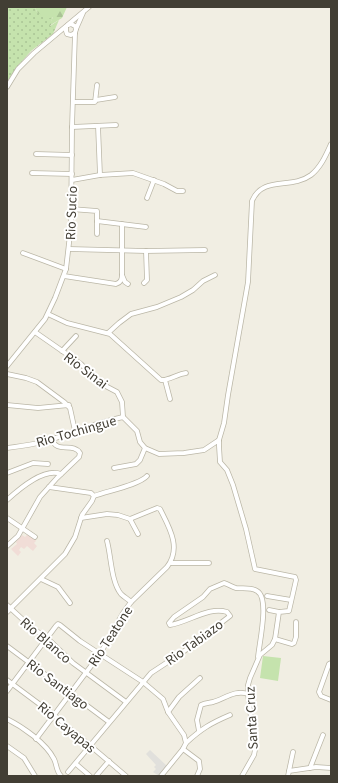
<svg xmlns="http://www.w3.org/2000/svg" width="338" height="783" font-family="'Source Sans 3',sans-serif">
<defs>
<pattern id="grass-dots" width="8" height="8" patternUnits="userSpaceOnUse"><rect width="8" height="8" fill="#c5e3ad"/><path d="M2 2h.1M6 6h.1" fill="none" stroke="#aac495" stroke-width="1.8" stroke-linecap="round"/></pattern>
<pattern id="forest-firs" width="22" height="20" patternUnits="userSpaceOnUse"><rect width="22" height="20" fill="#c5e3ad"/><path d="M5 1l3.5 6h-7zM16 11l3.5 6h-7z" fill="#aac495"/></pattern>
</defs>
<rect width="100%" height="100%" fill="#f1eee3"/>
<path fill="#f1ddd7" d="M29,533L35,539L36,541L34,543L37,546L33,551L27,546L24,549L21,547L19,550L21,552L18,556L11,549L17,544L16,542L22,535L25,537Z"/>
<path fill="url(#grass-dots)" d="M7,7H35L37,12L53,16L50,26L59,20L53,34L31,51L17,67L7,82Z"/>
<path fill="url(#forest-firs)" d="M35,7H67L62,18L49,26L53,17L47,19L37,12Z"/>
<path fill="#c5e3ad" d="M263,656L281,658L278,681L260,678Z"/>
<path fill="#e1e0dc" d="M150,750L167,766L159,776L153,772L156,769L154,767L156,765L146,754Z"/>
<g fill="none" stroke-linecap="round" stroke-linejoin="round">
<g stroke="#bbb7a7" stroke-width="5.5">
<g id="minor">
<path d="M66,27V31L67,34L71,35L75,33L76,29L75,26L71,24L68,25"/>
<path d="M76,29L83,13"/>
<path d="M7,87L18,69L34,53L89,7"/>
<path d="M96,100L115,97"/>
<path d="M73,102H95L97,85"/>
<path d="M98,126L100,175"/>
<path d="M72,127L116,125"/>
<path d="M36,154L72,155"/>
<path d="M32,173L72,174"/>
<path d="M72,180L100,175L133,173L164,184L177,191H183"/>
<path d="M147,198L154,180"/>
<path d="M71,209L97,211V234"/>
<path d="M97,221L146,227"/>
<path d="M69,249L146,251L205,250"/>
<path d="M23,253L66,269"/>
<path d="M122,275L125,282L128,284"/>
<path d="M64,276L116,284C121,282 122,280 122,274V224"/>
<path d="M144,283L147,280L146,251"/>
<path d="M48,314L67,323L110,334L161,380C168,381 177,374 186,373"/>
<path d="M35,332L81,364L98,382L117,392L122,402L123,417"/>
<path d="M108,333L119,323L131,314L157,307L181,297L193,290L203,281L215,275"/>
<path d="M62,351L76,336"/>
<path d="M7,366L45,319L55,298L66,269L71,226L72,127L75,33"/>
<path d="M7,374L26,378L37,382L64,402L70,408L75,431"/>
<path d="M165,380L170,399"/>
<path d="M7,405L38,408L69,405"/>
<path d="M7,448C23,446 39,444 53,439C76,431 99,422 123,417L137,431L140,442L145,448L159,454L184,453L204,450L219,440"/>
<path d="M114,468L136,464L140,460L145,448"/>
<path d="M7,473L33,463L48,464"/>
<path d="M94,496C107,491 139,485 147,476"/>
<path d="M7,500C19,489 44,467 61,474"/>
<path d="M7,518L35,537"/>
<path d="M130,519L138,534"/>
<path d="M107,541C111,555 111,582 121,594C124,597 128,599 131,602"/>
<path d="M7,546L18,536L40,497L57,478L79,457L80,453C73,442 56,454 52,439"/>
<path d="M171,563H209"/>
<path d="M41,579L58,587L70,603"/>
<path d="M267,596L291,600"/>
<path d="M7,605L32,628L47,638L73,663L126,702"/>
<path d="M269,610L279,612"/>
<path d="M7,612L65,554L75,537L82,515L92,501L94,496L91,493L49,487"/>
<path d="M275,639L292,644L294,643L296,637V622"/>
<path d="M7,646L109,722"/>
<path d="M331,663L329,664L319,692L321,696L331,700"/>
<path d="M7,680L54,715L126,776"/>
<path d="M7,691L56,626L58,624L60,625L80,641L143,682L163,699L168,712L184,735L186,743L183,749L161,776"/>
<path d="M168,712L179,697L200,678"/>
<path d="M7,719C23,727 46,743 54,759C57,765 56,771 61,776"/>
<path d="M199,731L197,720L201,705C205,703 209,703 213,702C224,699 236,689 248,694"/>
<path d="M36,739L100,654L123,613L131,602L167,567C182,548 169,527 160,509L157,508L130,519L118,515L107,514L81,518"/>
<path d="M186,743C201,729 211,723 230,715"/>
<path d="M7,746L24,758L35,776"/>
<path d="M183,749L199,761L200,769L197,776"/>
<path d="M76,764L90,776"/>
<path d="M310,768L323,735"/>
<path d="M289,771L293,752"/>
<path d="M68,772L151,673L183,652L230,616L227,612C209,606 189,622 170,625L169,623L174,617L203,597L210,589L224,583C228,584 232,587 236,588C243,589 250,587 257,591C270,598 259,644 258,657"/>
<path d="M96,776L109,761"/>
<path d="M242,776L254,755L255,750L248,694V685L250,678L260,655L272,645L275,639L279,612L289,611L296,580L295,577L255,569L246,529L233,485L227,470L220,462L219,446V440L224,423L228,395L248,282L252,201C263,175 291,190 311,175C321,167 326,155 331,144"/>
<path d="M288,776L289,771L316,767L331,768"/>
</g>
</g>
<use href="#minor" stroke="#fff" stroke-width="4"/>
</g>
<g text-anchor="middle" stroke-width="4" stroke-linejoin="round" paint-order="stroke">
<g font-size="14" fill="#423e34" stroke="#fff">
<text transform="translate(71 213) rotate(-88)" y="5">Rio Sucio</text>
<text transform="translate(86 370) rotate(37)" y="5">Rio Sinai</text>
<text transform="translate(76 431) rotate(-16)" y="5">Rio Tochingue</text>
<text transform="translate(110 636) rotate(-57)" y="5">Rio Teatone</text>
<text transform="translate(46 640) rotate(41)" y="5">Rio Blanco</text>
<text transform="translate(194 642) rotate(-36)" y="5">Rio Tabiazo</text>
<text transform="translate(58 684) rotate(37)" y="5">Rio Santiago</text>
<text transform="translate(251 718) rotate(-93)" y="5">Santa Cruz</text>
<text transform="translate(67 727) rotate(40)" y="5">Rio Cayapas</text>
</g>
</g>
<rect width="338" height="783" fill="none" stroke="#423e34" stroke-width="16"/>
</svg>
